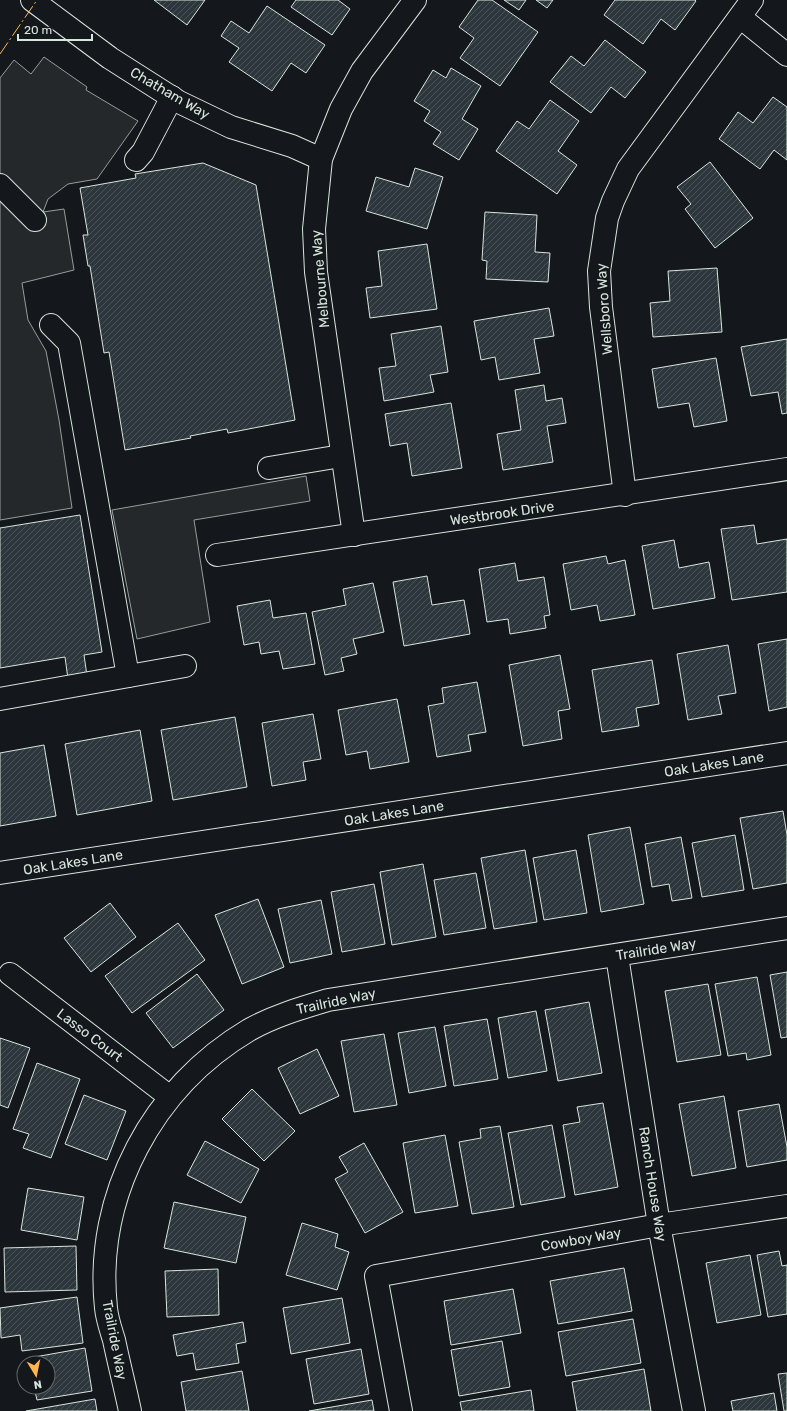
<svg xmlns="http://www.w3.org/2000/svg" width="787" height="1411" font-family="Rubik,sans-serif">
<defs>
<pattern id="building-hatch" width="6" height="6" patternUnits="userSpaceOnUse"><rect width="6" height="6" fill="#2c363c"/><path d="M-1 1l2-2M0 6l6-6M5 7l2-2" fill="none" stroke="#4a5358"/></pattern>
</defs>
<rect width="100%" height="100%" fill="#14181c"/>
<g fill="#24282b" stroke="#939e99">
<path d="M44,57L87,87L86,90L138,121L97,179L68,184L48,199L43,212L64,209L74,270L22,283L28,320L46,351L59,420L72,508L0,520V78L14,60L31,74Z"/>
<path d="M306,476L310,501L194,520L210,622L137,639L112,510Z"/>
</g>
<g fill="url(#building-hatch)" stroke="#d8e6dc">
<path d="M154,0H205L187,25Z"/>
<path d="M296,0H338L350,9L332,35L291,7Z"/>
<path d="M478,0H492L538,32L500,86L460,58L474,38L459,27Z"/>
<path d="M504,0H526L519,10Z"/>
<path d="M536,0H553L547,8Z"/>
<path d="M615,0H695L696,1L675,30L661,19L643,44L604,15Z"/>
<path d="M267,6L325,45L306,73L291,63L272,91L229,62L239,48L221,36L231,21L249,33Z"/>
<path d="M605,40L646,72L625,98L611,87L591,113L550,82L571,56L584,66Z"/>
<path d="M451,68L481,86L462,119L478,129L459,160L433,144L441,132L424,121L430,111L414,101L433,70L446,78Z"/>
<path d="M773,97L787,107V160L774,150L760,169L719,139L738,112L753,123Z"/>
<path d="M550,100L579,121L558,151L577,165L557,194L496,151L517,121L529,129Z"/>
<path d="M710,162L753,218L715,248L685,209L691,204L677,187Z"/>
<path d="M203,163L256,185L295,420L228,433L227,429L190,436L191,438L125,450L109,352L104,353L90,266H88L83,235H88L80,188L136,178L135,174Z"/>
<path d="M415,168L443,177L427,229L366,211L376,177L409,187Z"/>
<path d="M485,212L537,215L535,252L550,253L548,282L486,279L487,261L482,260Z"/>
<path d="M427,244L437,309L370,318L366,288L382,286L378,251Z"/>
<path d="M717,268L722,332L653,337L650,303L670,301L668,271Z"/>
<path d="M549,308L554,336L534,339L540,373L499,380L495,357L481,360L474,321Z"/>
<path d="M441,326L448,372L430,375L434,392L384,401L379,368L396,366L391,334Z"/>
<path d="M787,339V413L782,414L778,392L751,396L741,347Z"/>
<path d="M716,358L727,421L694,427L689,403L658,408L652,369Z"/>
<path d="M544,385L546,401L562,398L566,423L547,426L553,462L503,470L497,434L521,430L515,390Z"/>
<path d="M451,403L462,468L412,476L407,443L390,446L385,414Z"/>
<path d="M80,515L102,652L84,655L87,676L68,679L65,657L0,668V528Z"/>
<path d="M754,525L757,544L787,539V592L732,600L721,529Z"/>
<path d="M674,540L679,568L709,562L715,598L653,609L642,546Z"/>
<path d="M606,556L608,564L625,560L635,615L600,621L597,605L571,610L563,564Z"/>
<path d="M515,563L518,581L544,577L550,615L544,616L546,628L510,634L508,619L487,622L479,569Z"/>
<path d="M427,576L432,605L464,600L470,634L404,646L393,582Z"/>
<path d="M373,583L384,632L353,639L357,654L341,658L344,671L325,675L312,612L346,605L343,589Z"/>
<path d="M270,600L273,618L306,613L315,664L283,669L279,651L261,654L259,642L244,645L237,606Z"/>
<path d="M787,639V707L769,711L758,644Z"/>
<path d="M728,645L736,693L718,696L722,714L688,720L677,654Z"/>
<path d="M560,655L570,709L558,711L562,739L523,746L509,665Z"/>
<path d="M652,660L659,704L636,708L639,726L602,732L592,670Z"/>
<path d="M477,682L486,732L468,735L471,751L437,757L428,706L444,703L442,688Z"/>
<path d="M397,699L409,762L370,769L367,751L346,755L338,710Z"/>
<path d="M313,714L321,759L303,762L306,780L272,786L262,723Z"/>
<path d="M235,717L247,787L173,800L161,730Z"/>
<path d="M140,730L152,801L77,815L65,744Z"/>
<path d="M44,745L56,816L0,826V753Z"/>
<path d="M783,811L787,835V883L753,889L740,818Z"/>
<path d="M630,827L644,904L601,912L588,835Z"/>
<path d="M735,835L744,890L702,897L692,843Z"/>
<path d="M681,837L692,898L672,901L669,884L652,887L645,844Z"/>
<path d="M525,850L537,922L494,929L481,858Z"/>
<path d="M576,850L587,913L544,920L533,858Z"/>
<path d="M423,864L436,937L392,945L380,872Z"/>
<path d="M476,873L486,928L444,935L434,880Z"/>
<path d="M374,884L385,944L342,952L331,892Z"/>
<path d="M258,899L284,967L242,984L215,915Z"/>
<path d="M321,900L332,954L290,963L278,909Z"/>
<path d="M110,903L136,937L91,972L64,938Z"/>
<path d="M178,923L205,960L132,1013L105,976Z"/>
<path d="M787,972V1037L781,1038L770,975Z"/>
<path d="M197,974L224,1010L173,1048L146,1013Z"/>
<path d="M757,977L771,1055L747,1060L746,1053L728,1056L715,984Z"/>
<path d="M708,984L721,1055L677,1062L665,991Z"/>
<path d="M589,1002L602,1073L558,1081L545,1010Z"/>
<path d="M536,1011L547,1071L508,1078L498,1018Z"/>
<path d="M487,1019L498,1079L454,1086L444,1026Z"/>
<path d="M435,1027L446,1086L409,1093L398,1033Z"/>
<path d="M384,1034L397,1105L354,1112L341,1041Z"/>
<path d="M0,1038L30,1048L8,1108L0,1105Z"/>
<path d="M317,1049L339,1096L300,1114L278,1068Z"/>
<path d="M37,1063L80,1079L51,1158L23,1148L29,1134L13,1129Z"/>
<path d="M252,1089L295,1131L264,1161L222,1119Z"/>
<path d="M84,1095L126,1111L107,1160L65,1144Z"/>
<path d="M724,1096L736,1168L692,1176L679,1104Z"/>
<path d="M603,1103L618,1187L575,1195L563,1125L580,1122L577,1107Z"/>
<path d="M779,1104L787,1147V1160L747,1167L738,1111Z"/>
<path d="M552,1125L565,1197L521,1205L508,1133Z"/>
<path d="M500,1126L514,1207L472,1214L459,1142L481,1138L480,1129Z"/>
<path d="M445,1135L458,1206L415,1213L403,1143Z"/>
<path d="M205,1141L259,1169L241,1203L187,1175Z"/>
<path d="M364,1143L403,1212L365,1233L335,1179L348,1172L339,1157Z"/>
<path d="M28,1188L84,1197L77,1240L21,1230Z"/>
<path d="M174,1202L246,1217L236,1263L164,1248Z"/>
<path d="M302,1223L338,1234L335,1247L349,1252L337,1290L286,1275Z"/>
<path d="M76,1246L77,1290L5,1292L4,1248Z"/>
<path d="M779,1251L782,1266L787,1265V1314L768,1317L757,1255Z"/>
<path d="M750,1255L761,1315L717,1323L706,1263Z"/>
<path d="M624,1268L632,1311L558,1324L550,1281Z"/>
<path d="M218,1269L219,1315L167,1317L165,1271Z"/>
<path d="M513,1289L521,1333L451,1345L444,1301Z"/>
<path d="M77,1297L83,1343L22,1351L20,1335L1,1338L0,1308Z"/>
<path d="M342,1298L350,1343L291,1354L283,1308Z"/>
<path d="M633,1319L641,1363L566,1376L558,1332Z"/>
<path d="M243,1322L246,1342L236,1344L239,1363L196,1370L193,1353L177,1356L173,1335Z"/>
<path d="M502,1341L510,1387L459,1396L451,1350Z"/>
<path d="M85,1348L92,1391L37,1400L34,1387H48V1363H30L29,1358Z"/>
<path d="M361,1349L369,1394L314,1404L306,1359Z"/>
<path d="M644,1369L651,1411H577L572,1382Z"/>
<path d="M242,1371L249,1411H186L181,1382Z"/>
<path d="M787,1373V1411H784L778,1374Z"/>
<path d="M531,1390L534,1411H462L460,1402Z"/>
<path d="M774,1393L777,1411H733L731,1401Z"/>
<path d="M95,1399L97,1411H26Z"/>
<path d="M372,1400L374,1411H309Z"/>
</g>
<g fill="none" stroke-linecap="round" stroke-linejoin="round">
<g stroke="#d8e6dc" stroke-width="24">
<g id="minor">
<path d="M32,0L110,58L179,102L231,127L292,146L321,159"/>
<path d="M740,17L787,55"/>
<path d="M136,160L143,152L172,97"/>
<path d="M0,185L35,220"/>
<path d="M51,325L69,343L128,676"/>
<path d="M269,468L341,456"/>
<path d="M625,495L601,307L599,271L607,218L613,201L628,169L752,0"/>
<path d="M354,535L316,272L314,229L321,159L341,109L362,71L415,0"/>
<path d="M217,555L787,469"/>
<path d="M0,699L185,666"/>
<path d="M0,873L787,753"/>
<path d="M617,956L659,1225L694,1411"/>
<path d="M10,974L170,1097"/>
<path d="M130,1411C125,1387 119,1364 114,1340C111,1330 107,1319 106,1308C94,1195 153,1087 249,1030C274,1016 301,1008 328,1000L787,928"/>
<path d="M401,1411L376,1276L659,1225L787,1206"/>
</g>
</g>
<use href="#minor" stroke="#14181c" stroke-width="22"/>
<path stroke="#ffb74d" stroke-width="1" stroke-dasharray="14 3 2 3" stroke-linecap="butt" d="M0,54L37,0"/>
</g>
<g text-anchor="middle" stroke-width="3" stroke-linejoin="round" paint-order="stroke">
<g font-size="14" fill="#d8e6dc" stroke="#14181c">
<text transform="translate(170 93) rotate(30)" y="5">Chatham Way</text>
<text transform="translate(320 279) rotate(-95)" y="5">Melbourne Way</text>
<text transform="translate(604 309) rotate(-94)" y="5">Wellsboro Way</text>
<text transform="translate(502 513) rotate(-8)" y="5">Westbrook Drive</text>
<text transform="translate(714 764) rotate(-9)" y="5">Oak Lakes Lane</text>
<text transform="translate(394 813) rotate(-9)" y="5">Oak Lakes Lane</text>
<text transform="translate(73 862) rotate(-9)" y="5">Oak Lakes Lane</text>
<text transform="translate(656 949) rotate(-9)" y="5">Trailride Way</text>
<text transform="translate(336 1001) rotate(-12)" y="5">Trailride Way</text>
<text transform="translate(90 1035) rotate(37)" y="5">Lasso Court</text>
<text transform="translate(653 1184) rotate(81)" y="5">Ranch House Way</text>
<text transform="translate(581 1239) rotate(-10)" y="5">Cowboy Way</text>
<text transform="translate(115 1340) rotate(79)" y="5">Trailride Way</text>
</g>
</g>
<g transform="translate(36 1375) rotate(170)"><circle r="19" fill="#14181c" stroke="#626a69"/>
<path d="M0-3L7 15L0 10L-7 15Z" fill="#ffb74d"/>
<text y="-6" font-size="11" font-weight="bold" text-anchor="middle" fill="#d8e6dc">N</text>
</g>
<path d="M18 34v6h74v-6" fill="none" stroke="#d8e6dc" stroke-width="2"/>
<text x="24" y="34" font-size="12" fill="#d8e6dc" stroke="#14181c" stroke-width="3" paint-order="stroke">20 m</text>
</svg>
